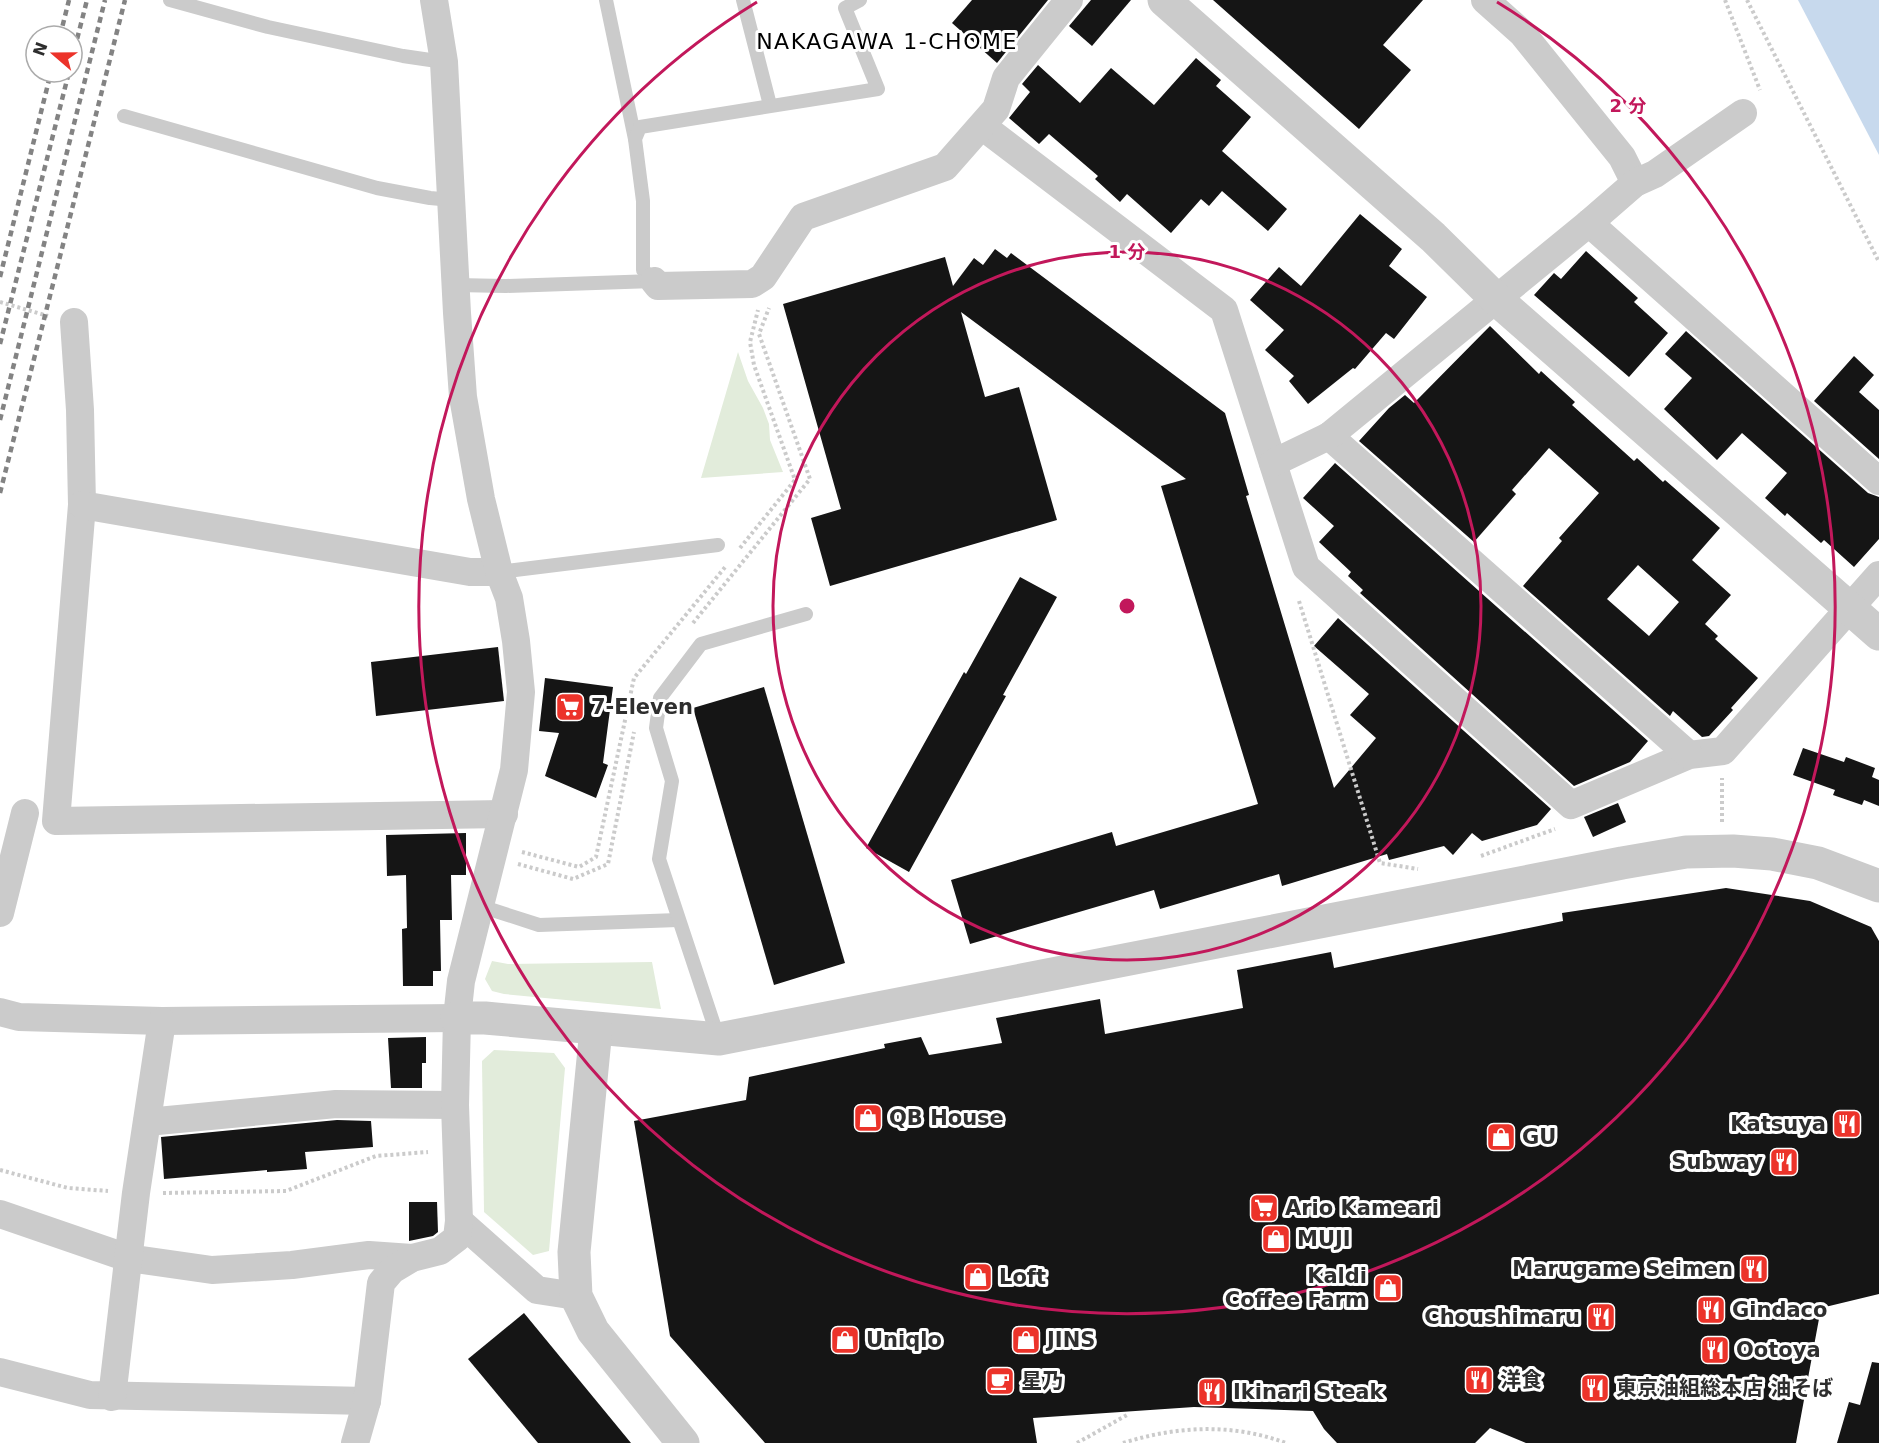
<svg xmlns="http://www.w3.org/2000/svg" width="1879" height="1443" font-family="'DejaVu Sans','Noto Sans JP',sans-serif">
<rect width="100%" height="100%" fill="#fff"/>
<g fill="#e2ecdb">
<path d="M738,352L748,381L763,408L769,424L770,440L783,472L701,478Z"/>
<path d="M492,961L508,964L652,962L661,1009L504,994L492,991L485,979Z"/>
<path d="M494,1050L554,1053L565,1068L549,1251L533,1255L484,1212L482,1061Z"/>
</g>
<path fill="#c7d9ed" d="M1798,0H1879V155Z"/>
<g fill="#151515" fill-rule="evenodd">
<path d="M972,0H1048L997,63L952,23Z"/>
<path d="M1091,0H1131L1092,46L1069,26Z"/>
<path d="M1213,0H1423L1383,45L1411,70L1359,129Z"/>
<path d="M1196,58L1221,80L1216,86L1251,117L1222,151L1287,209L1268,231L1222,191L1209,206L1201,199L1171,233L1127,194L1120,202L1095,179L1098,176L1049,134L1039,144L1009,118L1030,92L1022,84L1038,65L1080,103L1111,68L1154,105Z"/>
<path d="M1360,214L1402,249L1389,266L1427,297L1394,339L1386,333L1355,369L1353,368L1308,404L1289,381L1294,376L1265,350L1284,330L1250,300L1279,267L1301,286Z"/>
<path d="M995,249L1007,258L1011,253L1225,413L1249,495L1246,496L1334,788L1376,738L1350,715L1369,694L1314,646L1338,618L1551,809L1537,825L1482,841L1472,833L1453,855L1444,846L1389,860L1387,854L1282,886L1279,874L1160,909L1154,890L970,944L951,880L1112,832L1116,846L1258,804L1161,486L1186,479L961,312L985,397L1019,387L1057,520L830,586L811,518L841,509L783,304L945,257L953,286L974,258L983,265Z"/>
<path d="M1586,251L1638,298L1634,302L1668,333L1629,377L1534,295L1554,273L1561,279Z"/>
<path d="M1490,326L1539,374L1541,371L1575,402L1572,405L1634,461L1637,458L1663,482L1665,480L1720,528L1692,560L1731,595L1705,624L1718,636L1715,639L1758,678L1731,708L1733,710L1709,736L1702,737L1673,711L1670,716L1523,586L1562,541L1559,538L1599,493L1549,448L1512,490L1516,494L1474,542L1359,441L1389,408L1405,395L1414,403ZM1638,565L1679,602L1649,636L1607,599Z"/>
<path d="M1686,331L1868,493L1879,497V539L1854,567L1824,540L1821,543L1787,513L1785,516L1765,498L1787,473L1742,433L1717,460L1664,409L1692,378L1665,354Z"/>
<path d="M1854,356L1874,375L1859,392L1879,410V459L1814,401Z"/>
<path d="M1335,463L1648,741L1630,762L1574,786L1360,593L1363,590L1348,576L1351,572L1319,542L1334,526L1303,498Z"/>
<path d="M1020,577L1057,597L1003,695L1006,696L909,872L866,848L964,672L966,674Z"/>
<path d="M498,647L504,701L376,716L371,662Z"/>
<path d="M545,678L613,687L603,763L608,765L596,798L545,776L559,733L539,731Z"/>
<path d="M764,687L845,963L774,985L693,708Z"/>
<path d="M1803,748L1844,762L1846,757L1875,768L1872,777L1879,780V806L1864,800L1862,805L1833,795L1835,790L1793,775Z"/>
<path d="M1618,803L1626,822L1593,837L1584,817Z"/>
<path d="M466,833V875H451L452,920H440L441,971H433V986H403L402,929L407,928L406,875L387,876L386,835Z"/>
<path d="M1726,888L1810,901L1871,927L1879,941V1294L1821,1308L1796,1443H1526L1490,1428L1475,1443H1337L1324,1429L1313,1411L1194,1407L1033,1418L1037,1443H765L670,1336L634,1121L746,1100L749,1077L885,1048L884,1044L921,1037L929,1055L1002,1043L996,1018L1100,999L1105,1034L1243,1008L1237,970L1331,952L1334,968L1563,921L1562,913Z"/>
<path d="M426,1037V1063H422V1088H391L388,1038Z"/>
<path d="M337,1120L371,1121L373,1147L305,1152L307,1169L267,1172V1170L164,1179L161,1137Z"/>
<path d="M409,1202H437L438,1232L433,1236L409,1241Z"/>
<path d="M524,1313L631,1443H538L468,1359Z"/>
<path d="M1872,1362L1879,1363V1443H1837L1849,1402L1860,1405Z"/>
</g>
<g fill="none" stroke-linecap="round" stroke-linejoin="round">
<g stroke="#cbcbcb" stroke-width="4" stroke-dasharray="3 3" stroke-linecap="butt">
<path d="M1725,0L1760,90"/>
<path d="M1747,0L1879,262"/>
<path d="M0,302L48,316"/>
<path d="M740,548L795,480L754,365L750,342L758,310"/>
<path d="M1299,601L1380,863L1418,869"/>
<path d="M693,623L810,479L759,334L769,308"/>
<path d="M1722,822V778"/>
<path d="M522,852L579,867L596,857L634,678L726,566"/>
<path d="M1481,856L1555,829"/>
<path d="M518,864L573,879L608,864L634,732"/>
<path d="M0,1170L68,1188L108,1191"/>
<path d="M163,1193L286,1191L376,1156L428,1152"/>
<path d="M1077,1443L1127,1415"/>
<path d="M1123,1443C1177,1426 1232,1423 1286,1443"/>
</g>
<g stroke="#cbcbcb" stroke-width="14">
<path d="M170,0L268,27L403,56L444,62"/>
<path d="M606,0L635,139"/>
<path d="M743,0L770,105"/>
<path d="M124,116L377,188L430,198L452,200"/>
<path d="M654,281L643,270V201L635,139L640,127L878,89L845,8L860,0"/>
<path d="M455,285L506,286L654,281"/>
<path d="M499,572L718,545"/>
<path d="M480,906L539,925L678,920"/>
<path d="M718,1037L659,859L672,781L656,728L660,698L701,644L806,614"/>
</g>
<g stroke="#cbcbcb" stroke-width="28">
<path d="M1485,0L1522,33L1622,157L1635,183"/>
<path d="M982,126L1224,310L1306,567L1571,805L1689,755L1723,751L1879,575"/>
<path d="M1589,223L1879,481"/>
<path d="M654,281L658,286L752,284L763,277L803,217L945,167L996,109L1006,78L1069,0"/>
<path d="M74,322L80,410L82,505L56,821L504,814"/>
<path d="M1329,436L1689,755"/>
<path d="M1273,463L1329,436L1589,223L1635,183L1655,174L1743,113"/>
<path d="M82,505L470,572H499"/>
<path d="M0,913L25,813"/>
<path d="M0,1012L19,1017L162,1021L457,1018"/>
<path d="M147,1122L336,1104L455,1105"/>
<path d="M0,1214L128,1258L212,1270L292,1265L369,1255L412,1258"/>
<path d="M459,1221L537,1290L576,1296"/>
<path d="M0,1372L90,1395L367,1401"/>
<path d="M112,1397L136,1193L162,1021"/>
<path d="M355,1443L367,1401L381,1283L392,1270L412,1258L440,1251L457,1238L459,1221L455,1105L457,1018L461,981L514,770L521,692L516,641L509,598L499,572L481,499L463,397L457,313L444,62L434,0"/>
</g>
<g stroke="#cbcbcb" stroke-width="33">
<path d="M1164,0L1433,237L1496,299L1879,634"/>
<path d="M457,1018H485L719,1039L1622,863L1686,852L1733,851L1772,854L1818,863L1879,886"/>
<path d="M596,1029L574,1252L576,1296L593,1331L683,1443"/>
</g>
<g stroke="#838383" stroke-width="4.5" stroke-dasharray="6 4.5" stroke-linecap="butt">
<path d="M60,36L69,0"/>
<path d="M72,59L87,0"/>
<path d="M0,277L51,72"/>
<path d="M0,344L69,72"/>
<path d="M0,420L105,0"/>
<path d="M0,493L125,0"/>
</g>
</g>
<g fill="none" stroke="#c2185b" stroke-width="3">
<circle cx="1127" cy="606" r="354"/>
<path d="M1497 2A708 708 0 1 1 757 2"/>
</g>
<defs>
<g id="supermarket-square" transform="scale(1.5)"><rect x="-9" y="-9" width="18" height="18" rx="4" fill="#ec332a" stroke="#fff"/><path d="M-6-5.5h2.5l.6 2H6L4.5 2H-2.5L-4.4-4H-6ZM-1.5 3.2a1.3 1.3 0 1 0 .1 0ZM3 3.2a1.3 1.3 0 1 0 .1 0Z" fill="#fff"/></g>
<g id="shop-square" transform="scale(1.5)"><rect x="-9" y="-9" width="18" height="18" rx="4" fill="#ec332a" stroke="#fff"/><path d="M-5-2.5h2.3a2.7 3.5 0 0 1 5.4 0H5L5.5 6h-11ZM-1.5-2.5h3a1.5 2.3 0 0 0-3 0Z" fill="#fff"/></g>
<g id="restaurant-square" transform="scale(1.5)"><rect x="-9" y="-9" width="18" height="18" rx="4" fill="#ec332a" stroke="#fff"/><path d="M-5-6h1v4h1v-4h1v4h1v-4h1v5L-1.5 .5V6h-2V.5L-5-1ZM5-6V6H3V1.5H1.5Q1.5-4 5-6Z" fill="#fff"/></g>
<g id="cafe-square" transform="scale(1.5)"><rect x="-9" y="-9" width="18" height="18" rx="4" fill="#ec332a" stroke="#fff"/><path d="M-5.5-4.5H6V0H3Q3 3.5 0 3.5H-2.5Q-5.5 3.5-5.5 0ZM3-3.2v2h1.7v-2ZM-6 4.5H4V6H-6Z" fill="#fff"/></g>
</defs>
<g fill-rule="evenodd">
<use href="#supermarket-square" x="570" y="707"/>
<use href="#shop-square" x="868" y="1118"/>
<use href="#restaurant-square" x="1847" y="1124"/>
<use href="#shop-square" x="1501" y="1137"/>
<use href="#restaurant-square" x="1784" y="1162"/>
<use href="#supermarket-square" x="1264" y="1208"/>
<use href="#shop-square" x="1276" y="1239"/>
<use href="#restaurant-square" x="1754" y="1269"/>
<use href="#shop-square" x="978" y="1277"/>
<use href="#shop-square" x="1388" y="1288"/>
<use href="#restaurant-square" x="1711" y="1310"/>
<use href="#restaurant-square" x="1601" y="1317"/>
<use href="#shop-square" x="845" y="1340"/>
<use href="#shop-square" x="1026" y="1340"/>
<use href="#restaurant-square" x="1715" y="1350"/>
<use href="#restaurant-square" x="1479" y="1380"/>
<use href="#cafe-square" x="1000" y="1381"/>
<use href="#restaurant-square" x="1595" y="1388"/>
<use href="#restaurant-square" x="1212" y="1392"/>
</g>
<g text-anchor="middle" stroke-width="6" stroke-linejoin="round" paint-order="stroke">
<g font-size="21" font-weight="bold" fill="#2e2e2e" stroke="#fff" text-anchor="start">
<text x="591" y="714">7-Eleven</text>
<text x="889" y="1125">QB House</text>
<text x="1826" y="1131" text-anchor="end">Katsuya</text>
<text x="1522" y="1144">GU</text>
<text x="1763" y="1169" text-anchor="end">Subway</text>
<text x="1285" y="1215">Ario Kameari</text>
<text x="1297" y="1246">MUJI</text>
<text x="1733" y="1276" text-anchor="end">Marugame Seimen</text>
<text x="1367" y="1283" text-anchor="end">Kaldi<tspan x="1367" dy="24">Coffee Farm</tspan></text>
<text x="999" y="1284">Loft</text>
<text x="1732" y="1317">Gindaco</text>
<text x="1580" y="1324" text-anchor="end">Choushimaru</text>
<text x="866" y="1347">Uniqlo</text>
<text x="1047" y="1347">JINS</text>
<text x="1736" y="1357">Ootoya</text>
<text x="1500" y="1387">洋食</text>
<text x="1021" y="1388">星乃</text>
<text x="1616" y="1395">東京油組総本店 油そば</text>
<text x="1233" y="1399">Ikinari Steak</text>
</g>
<g font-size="22" letter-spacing="1.5" fill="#000" stroke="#fff">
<text x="887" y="49">NAKAGAWA 1-CHOME</text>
</g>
</g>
<circle cx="1127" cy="606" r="9" fill="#c2185b" stroke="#fff" stroke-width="3"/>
<g font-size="18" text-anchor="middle" font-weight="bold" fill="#c2185b" stroke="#fff" stroke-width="6" stroke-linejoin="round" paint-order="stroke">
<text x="1628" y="112">2 分</text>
<text x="1127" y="258">1 分</text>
</g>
<g transform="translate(54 54) rotate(290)"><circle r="28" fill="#ffffff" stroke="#ababab" stroke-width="1.5"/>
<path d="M0-4.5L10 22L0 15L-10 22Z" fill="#ec332a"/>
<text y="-9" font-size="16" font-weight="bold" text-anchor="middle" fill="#2e2e2e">N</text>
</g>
</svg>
